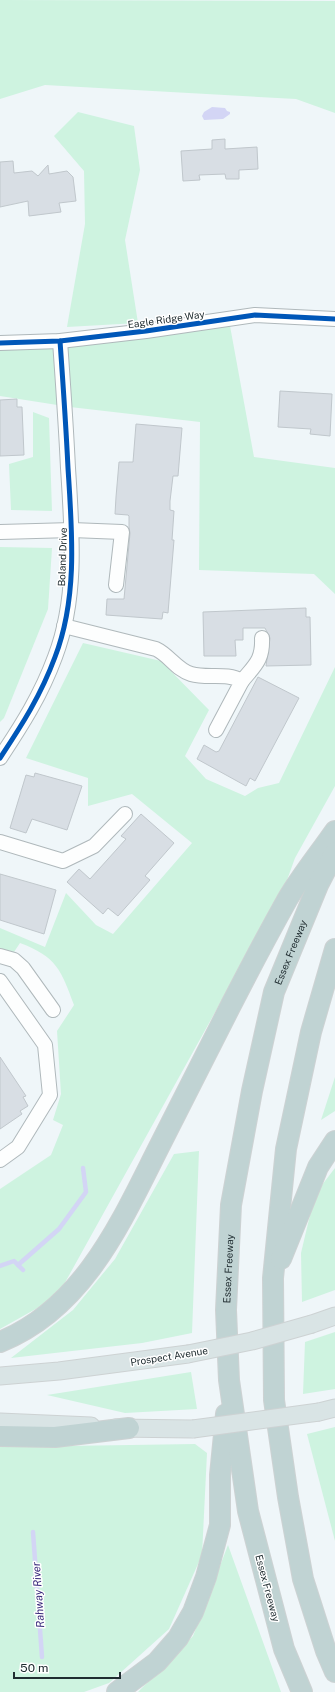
<svg xmlns="http://www.w3.org/2000/svg" width="335" height="1692" font-family="'Public Sans',sans-serif">
<rect width="100%" height="100%" fill="#eff6f9"/>
<g fill="#cef3e0">
<path d="M0,0L335,1V113L296,99L45,85L0,99Z"/>
<path d="M78,112L134,126L140,170L125,240L138,323L67,327L85,224L84,171L54,136Z"/>
<path d="M228,315L254,457L335,468V594L314,574L199,570L200,422L70,407L0,396V340L63,336Z"/>
<path d="M33,412L49,418L52,511L11,510L9,464L33,457Z"/>
<path d="M0,547L52,548L48,609L4,718L0,722Z"/>
<path d="M83,643L161,661L209,710L185,756L206,779L245,796L258,788L279,783L335,667V786L295,858L278,905L274,906L57,1297L0,1329V1189L51,1155L63,1125L53,1120L61,1094L57,1031L74,1005C61,970 57,957 20,943L14,952L0,948V928L45,947L66,893L96,925L113,934L192,843L132,794L88,806V778L26,758Z"/>
<path d="M335,1077V1111L321,1120Z"/>
<path d="M199,1151L192,1333L142,1343L11,1358L73,1310L115,1259L174,1154Z"/>
<path d="M335,1168V1290L302,1302L301,1253L315,1194Z"/>
<path d="M335,1332V1389L303,1394L305,1342Z"/>
<path d="M191,1372L197,1409L125,1413L47,1395Z"/>
<path d="M335,1427V1541L307,1434Z"/>
<path d="M195,1444L207,1453L202,1555L169,1629L109,1683L84,1692H0V1447Z"/>
<path d="M228,1545L281,1692H138L193,1636Z"/>
</g>
<path fill="#d3d5f5" d="M212,107L225,108L227,111L230,112V114L223,119L204,120L202,116L204,112Z"/>
<g fill="none" stroke-linecap="round" stroke-linejoin="round">
<g stroke="#d3d5f5" stroke-width="4.5">
<path d="M18,1265L59,1229L86,1192L83,1168"/>
<path d="M0,1266L14,1261L23,1270"/>
<path d="M33,1532L42,1657"/>
</g>
</g>
<g fill="#d8dee4" stroke="#c0c7cc">
<path d="M225,139V149L257,147L258,169L239,170V179H226L225,174L199,175L200,180L183,181L181,151L212,149V140Z"/>
<path d="M13,161L14,173L32,171L38,176L48,165L49,174L67,171L73,177L76,201L59,203L61,212L29,216L28,201L0,207V162Z"/>
<path d="M280,391L332,394L330,436L310,434L311,429L278,427Z"/>
<path d="M17,399V407H22L24,455L0,456V400Z"/>
<path d="M136,424L182,428L178,476H173L170,501V510L174,511L172,540H174L168,613L163,612L162,619L106,615L107,599H124L130,533L129,527V516L128,515L115,514L116,497L119,462H133Z"/>
<path d="M306,608V617H310L311,665L266,666L270,638L265,628H243V640H235L236,656H204L203,612Z"/>
<path d="M258,677L299,698L255,781L250,778L246,786L197,759L204,745L216,752L219,751Z"/>
<path d="M35,773L82,786L67,830L32,819L26,833L10,828L26,775L34,777Z"/>
<path d="M141,814L174,843L145,876L150,880L118,916L108,908L103,914L67,882L79,869L90,879L126,839L121,836Z"/>
<path d="M0,874L56,890L44,934L0,920Z"/>
<path d="M0,1057L26,1096L23,1097L28,1106L20,1111L22,1114L0,1129Z"/>
</g>
<g fill="none" stroke-linecap="round" stroke-linejoin="round">
<g stroke="#afb8bb" stroke-width="16">
<g id="minor">
<path d="M0,343L60,341L146,331L255,315L335,319"/>
<path d="M0,532L72,530L122,532L116,585"/>
<path d="M64,626L156,649C169,655 177,670 191,674C208,679 226,672 242,681L216,730"/>
<path d="M242,681C255,665 263,660 262,638"/>
<path d="M0,758C22,725 41,695 55,657C78,597 72,531 68,468C66,426 63,383 60,341"/>
<path d="M0,842L63,861L94,846L125,814"/>
<path d="M0,956L14,960L23,968L53,1010"/>
<path d="M0,981L45,1045L50,1095L18,1147L0,1160"/>
</g>
</g>
<g stroke="#cdd2d3" stroke-width="19">
<g id="major">
<path d="M312,1324L335,1316"/>
<path d="M0,1376L59,1371L188,1354"/>
<path d="M319,1412L335,1408"/>
<path d="M0,1422L91,1426"/>
<path d="M115,1428L193,1429"/>
</g>
</g>
<g stroke="#cdd2d3" stroke-width="22">
<g id="highway">
<path d="M335,949L311,1032L286,1149L273,1278L274,1400L288,1497L303,1579L326,1651L335,1672"/>
<path d="M281,1259L318,1167L335,1141"/>
<path d="M0,1342C84,1308 121,1222 159,1147C183,1099 207,1052 231,1005C249,970 268,934 287,900C301,876 319,854 335,831"/>
<path d="M0,1436L55,1437L129,1428"/>
<path d="M117,1692L157,1662L178,1638L193,1612L206,1577L220,1525V1475L226,1414"/>
<path id="s1" d="M302,1692L284,1649L248,1511L229,1380L226,1310L231,1205L252,1091L274,992L318,885L335,852"/>
</g>
</g>
<use href="#minor" stroke="#fdfefe" stroke-width="14"/>
<use href="#major" stroke="#d9e4e5" stroke-width="17"/>
<use href="#highway" stroke="#c0d3d3" stroke-width="20"/>
<g stroke="#cdd2d3" stroke-width="19" stroke-linecap="butt">
<g id="major-bridge">
<path d="M188,1354L252,1341L312,1324"/>
<path d="M193,1429L319,1412"/>
</g>
</g>
<use href="#major-bridge" stroke="#d9e4e5" stroke-width="17"/>
<g stroke="#fff" stroke-width="8">
<g id="cycleway">
<path d="M0,343L60,341L146,331L255,315L335,319"/>
<path d="M0,758C22,725 41,695 55,657C78,597 72,531 68,468C66,426 63,383 60,341"/>
</g>
</g>
<use href="#cycleway" stroke="#0057b8" stroke-width="5"/>
</g>
<g text-anchor="middle" stroke-width="3" stroke-linejoin="round" paint-order="stroke">
<g font-size="10" fill="#202d31" stroke="#fff">
<text transform="translate(166 319) rotate(-8)" y="4">Eagle Ridge Way</text>
<text transform="translate(62 557) rotate(-88)" y="4">Boland Drive</text>
<text dy="4" stroke="none"><textPath href="#s1" startOffset="757">Essex Freeway</textPath></text>
<text dy="4" stroke="none"><textPath href="#s1" startOffset="433">Essex Freeway</textPath></text>
<text transform="translate(169 1356) rotate(-9)" y="4">Prospect Avenue</text>
<text transform="translate(268 1588) rotate(75)" y="4">Essex Freeway</text>
</g>
<g font-size="11" font-style="italic" fill="#37277a" stroke="#fff">
<text transform="translate(38 1595) rotate(-94)" y="4">Rahway River</text>
</g>
</g>
<path d="M14 1672v6h106v-6" fill="none" stroke="#202d31" stroke-width="2"/>
<text x="20" y="1672" font-size="12" fill="#202d31" stroke="#ffffff" stroke-width="3" paint-order="stroke">50 m</text>
</svg>
